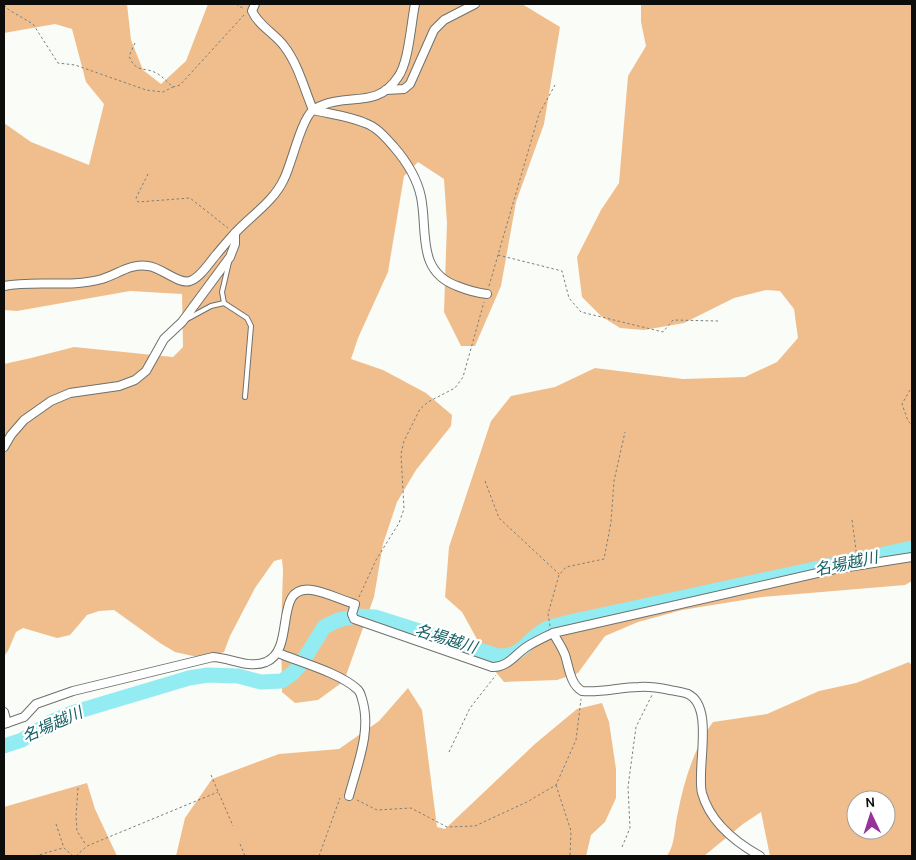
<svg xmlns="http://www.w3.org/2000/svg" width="916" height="860" font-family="Karla,'Noto Sans JP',sans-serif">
<rect width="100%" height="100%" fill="#f9fcf7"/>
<g fill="#f0be8c" fill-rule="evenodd">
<path d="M4,4H127L131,40L143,70L161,84L186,61L208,4H522L560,27L544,124L516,202L501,286L475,346H461L444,312L447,223L444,179L418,162L404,176L388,272L358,338L351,359L383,370L426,393L452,415L451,426L416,470L397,502L383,544L374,597L344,681L318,700L295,703L282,692L281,631L283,571L282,559L274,561L255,588L230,636L224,652L202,658L175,652L160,643L114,610L99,611L87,615L70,635L57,638L23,628L16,632L8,651L4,656V364L31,358L74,347L173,357L183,347L182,294L130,291L17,311L4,310V123L31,142L89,165L104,104L86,82L72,29L55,24L4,33Z"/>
<path d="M641,4H912V581L905,585L762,597L682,610L638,622L605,636L578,673L557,680L504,682L494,670L462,612L445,597L449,547L491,421L511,396L555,387L595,368L683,379L745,377L777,362L798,338L794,309L780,291L766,290L734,298L684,323L644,330L620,328L601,316L582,297L577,257L601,210L619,183L628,76L646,46L641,22Z"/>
<path d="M909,662L912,666V856H770L761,812L743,824L704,856H667C676,843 674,827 678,812C684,781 694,748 713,722L767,714L819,691L856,683ZM856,800H886V830H856Z"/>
<path d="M408,688L422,710L437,827L445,829L536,743L577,709L602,703L609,722L616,769V798L605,822L591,835L586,856H176L185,818L212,779L279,754L339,749L379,721Z"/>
<path d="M87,783L95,809L117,856H4V807Z"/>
</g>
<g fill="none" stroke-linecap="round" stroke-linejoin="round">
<path stroke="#92ecf1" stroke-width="15" d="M4,746L22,740L51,722L72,713L189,678L208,675L238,676L261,682L282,681L293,673L303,661L324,627L338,620L357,616L375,617L498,656C525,657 526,638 548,628C558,624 569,623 579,620L912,548"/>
<g stroke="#6e716c" stroke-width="6">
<g id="lane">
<path d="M229,262L222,292L224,303L247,318L251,326L245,397"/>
<path d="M187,319L211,306L224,303"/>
</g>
</g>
<g stroke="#6e716c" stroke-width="10">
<g id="street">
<path d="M255,4L252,11C259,26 274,33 284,46C298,64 304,88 313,110"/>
<path d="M386,90L404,89L410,84L434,30L444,20L475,4"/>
<path d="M313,110C330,114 349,116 365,123C377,127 386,138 394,147C407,162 417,178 421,197C428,231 416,271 457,286C467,290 476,293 487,294"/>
<path d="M4,286C36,280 70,288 102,279C118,274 131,263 148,266C161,267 179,285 190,281C200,278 209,263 216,255C223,247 229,239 236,232C252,215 274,201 284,179C292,163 301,120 313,110C315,108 320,106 323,105C350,94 378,108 398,77C409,62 411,23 415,4"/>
<path d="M4,447L11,435L24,420L51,401L70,393L119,386L135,380L146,371L164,339L182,322L230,257L235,244V233"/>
<path d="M553,633C557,640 562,647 565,655C569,667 570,684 582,691C601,693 620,687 639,687C650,686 660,688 670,690C676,691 683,692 688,694C715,707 696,769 702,793C710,822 735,842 760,856"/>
<path d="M278,653C300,662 340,673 357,689C360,691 361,695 362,699C372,731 357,765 349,796"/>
<path d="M4,712L7,723"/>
<path d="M4,724L24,717L36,704L73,691L213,657C231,658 248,669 266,662C297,649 272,584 312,590C326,592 341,600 355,604L352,614L354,619L492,667C508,668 516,653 528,646C536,641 545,637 553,633L835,569L912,557"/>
</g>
</g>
<g stroke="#7c7e7b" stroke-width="1" stroke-dasharray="2.5 2.5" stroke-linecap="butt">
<path d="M236,4L244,9"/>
<path d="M4,5L9,10L33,24L58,63L75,65L146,90L163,92L173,87"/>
<path d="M135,43L129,56C136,74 145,66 158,74C163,77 168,83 173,87L180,85L244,15"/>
<path d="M148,174L136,198L138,202L190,198L228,228"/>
<path d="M498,255L562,271L569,298L581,312L663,332L673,320L718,321"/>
<path d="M489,286L539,114L555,85"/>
<path d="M910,390L902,404L908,421L912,425"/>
<path d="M485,481L499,518L559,574"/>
<path d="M852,520L857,557"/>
<path d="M359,597L376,560L399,523L404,509L401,454L404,441L420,409L428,402L455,388L463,377L484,302"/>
<path d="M550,626L548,614L559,575L566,567L604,559L611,522L614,481L625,432"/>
<path d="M449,752L470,708L496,675"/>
<path d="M211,775L233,826"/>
<path d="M556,785L571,831L570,856"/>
<path d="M78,788L76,816L77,831L86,845"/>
<path d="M357,800L377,810L411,808L447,827L475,826L527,802L556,785L576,740L581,699"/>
<path d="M56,824L64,848L73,856"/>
<path d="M240,844L245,856"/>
<path d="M622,847L630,828L628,787L636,727L652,695"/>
<path d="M35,856L63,848"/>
<path d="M76,856L87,846L218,792"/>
<path d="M319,856L340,798"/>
</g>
<use href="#lane" stroke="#fff" stroke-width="4"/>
<use href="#street" stroke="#fff" stroke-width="8"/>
</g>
<g text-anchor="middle" stroke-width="4.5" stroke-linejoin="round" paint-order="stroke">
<g font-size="16" font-style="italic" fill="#146164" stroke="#fff">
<text transform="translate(846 563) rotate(-12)" y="6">名場越川</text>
<text transform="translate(446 638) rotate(17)" y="6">名場越川</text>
<text transform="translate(52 724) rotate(-24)" y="6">名場越川</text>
</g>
</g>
<rect width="916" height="860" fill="none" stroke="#0d0e0c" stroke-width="10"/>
<g transform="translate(871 815) rotate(356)"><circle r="24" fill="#ffffff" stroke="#9e9f9e"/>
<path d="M0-4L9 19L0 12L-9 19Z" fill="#973399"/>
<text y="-8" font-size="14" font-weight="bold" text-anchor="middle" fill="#0d0e0c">N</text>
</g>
</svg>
